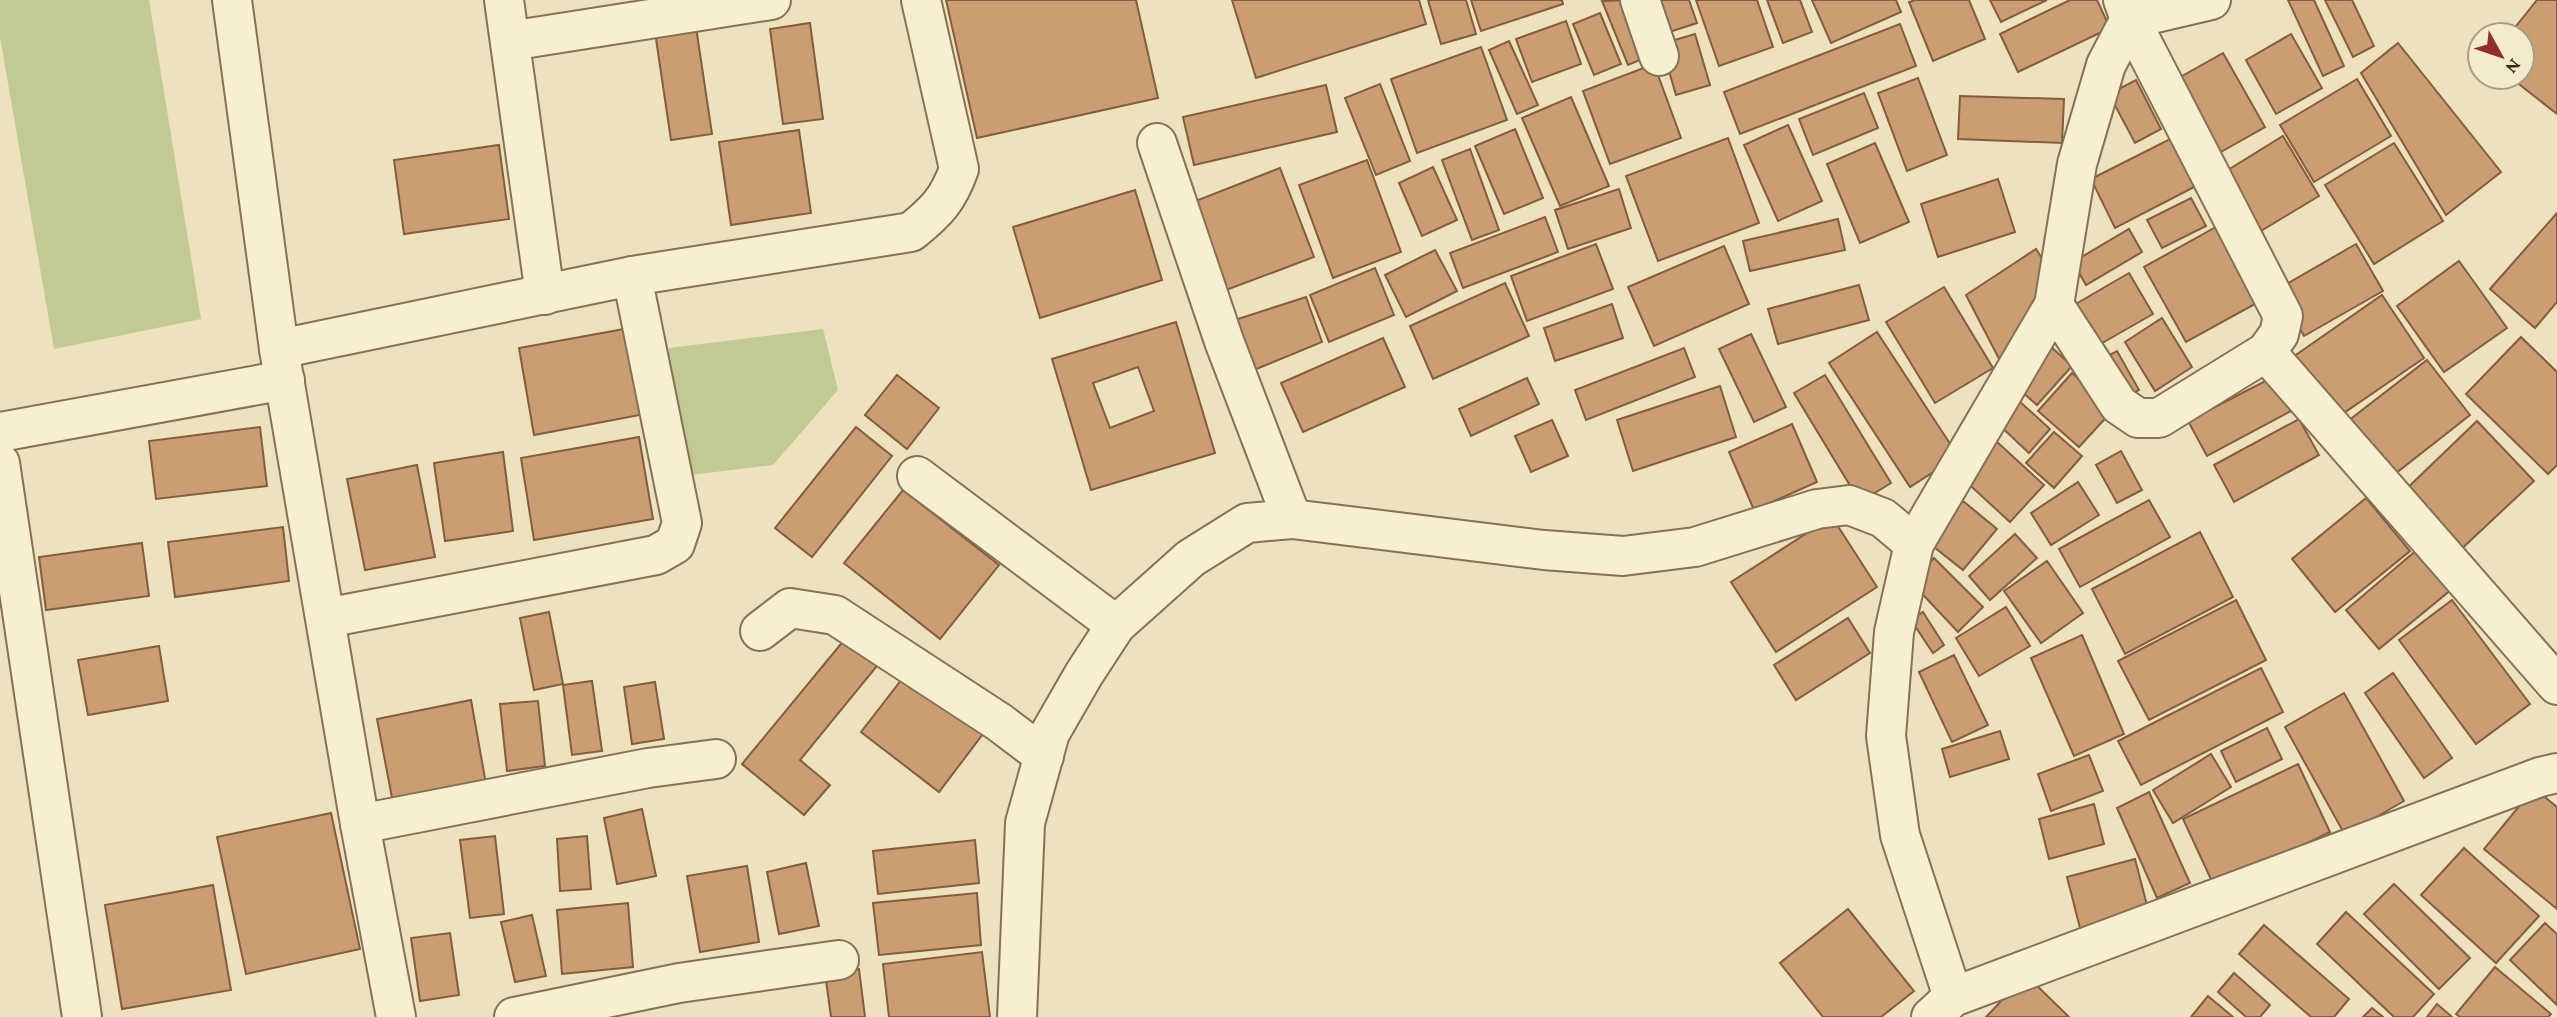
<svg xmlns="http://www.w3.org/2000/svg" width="2557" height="1017" font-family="'Crimson Pro',serif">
<rect width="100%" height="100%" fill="#ede2bd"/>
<g fill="#c0ca92">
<path d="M0,0H149L201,319L54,349L0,37Z"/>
<path d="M823,329L838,390L773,465L674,477L669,348Z"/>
</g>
<g fill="#cb9d73" stroke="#835d3d" stroke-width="2" fill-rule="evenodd">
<path d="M946,0H1136L1158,98L977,138Z"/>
<path d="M1232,0H1419L1426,24L1256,78Z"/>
<path d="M1428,0H1466L1476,34L1441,44Z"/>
<path d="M1471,0H1562L1563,4L1481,31Z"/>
<path d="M1629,0L1652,55L1628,65L1602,1Z"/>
<path d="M1646,0H1689L1697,23L1657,36Z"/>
<path d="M1696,0H1757L1773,47L1719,66Z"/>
<path d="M1767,0H1800L1812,32L1783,43Z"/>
<path d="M1812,0H1896L1901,12L1831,43Z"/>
<path d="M1915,0H1969L1985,39L1933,61L1909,2Z"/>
<path d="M1990,0H2047L2001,22Z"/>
<path d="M2070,0H2097L2110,28L2018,72L2000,34Z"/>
<path d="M2288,0H2314L2344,66L2323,76Z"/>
<path d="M2325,0H2352L2374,46L2353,57Z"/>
<path d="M2537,0H2557V114L2510,77H2522V35H2509Z"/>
<path d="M1600,13L1621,64L1594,75L1573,24Z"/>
<path d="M1566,21L1581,64L1532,82L1516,39Z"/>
<path d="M810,23L823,119L783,124L770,29Z"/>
<path d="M1900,24L1916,66L1740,134L1724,92Z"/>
<path d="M696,27L712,134L671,140L655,32Z"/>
<path d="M1695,34L1710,85L1676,95L1661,44Z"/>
<path d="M2291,34L2322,88L2276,114L2246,60Z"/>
<path d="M1509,41L1538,105L1517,114L1489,50Z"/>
<path d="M2398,43L2501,172L2446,215L2361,73Z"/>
<path d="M1481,47L1507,120L1417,153L1391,79Z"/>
<path d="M2223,53L2265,127L2212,157L2170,83Z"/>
<path d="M1654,64L1681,138L1610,164L1583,91Z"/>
<path d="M1918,78L1947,155L1907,171L1878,93Z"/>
<path d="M2357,79L2391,136L2314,182L2280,125Z"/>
<path d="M2136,80L2161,129L2135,143L2109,94Z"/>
<path d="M1380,84L1410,161L1376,175L1345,98Z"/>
<path d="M1326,85L1337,132L1194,165L1183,117Z"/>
<path d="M1864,93L1878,128L1813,155L1799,119Z"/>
<path d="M1960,96L2064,99L2062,143L1958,139Z"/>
<path d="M1571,97L1609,186L1560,206L1522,118Z"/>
<path d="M1788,125L1822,201L1778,221L1744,145Z"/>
<path d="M1515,129L1543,198L1504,214L1475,146Z"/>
<path d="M799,130L811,213L731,225L719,142Z"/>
<path d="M2176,136L2200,184L2115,228L2091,179Z"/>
<path d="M2283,136L2319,196L2251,237L2215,178Z"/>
<path d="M1728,138L1759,223L1658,261L1626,176Z"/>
<path d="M1875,143L1909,222L1860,243L1827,164Z"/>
<path d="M2394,143L2443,221L2374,264L2325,185Z"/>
<path d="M499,145L509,219L404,234L394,160Z"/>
<path d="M1470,149L1499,230L1472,240L1442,160Z"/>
<path d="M1367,160L1401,252L1333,278L1299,185Z"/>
<path d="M1433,167L1457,220L1422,236L1399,183Z"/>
<path d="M1280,168L1314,257L1221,292L1188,204Z"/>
<path d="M1998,179L2015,232L1938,257L1921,204Z"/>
<path d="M1619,189L1631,228L1568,249L1555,210Z"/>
<path d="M1135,190L1162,280L1040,318L1013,227Z"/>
<path d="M2191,198L2206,226L2162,248L2147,220Z"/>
<path d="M2557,213V302L2535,328L2490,289Z"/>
<path d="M1545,217L1558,252L1463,288L1450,253Z"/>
<path d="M1838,219L1845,250L1750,271L1743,241Z"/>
<path d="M2223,223L2264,299L2186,342L2144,267Z"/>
<path d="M2129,229L2142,252L2086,285L2073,262Z"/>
<path d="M1596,244L1613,289L1527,321L1511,276Z"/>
<path d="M2356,244L2383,291L2304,336L2278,289Z"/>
<path d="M1724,246L1749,304L1654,346L1628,287Z"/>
<path d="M2036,249L2050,271L2008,376L1966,295Z"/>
<path d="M1435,250L1457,291L1406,317L1385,275Z"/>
<path d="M2459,261L2507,328L2444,372L2397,306Z"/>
<path d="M1375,268L1394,315L1329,342L1310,295Z"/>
<path d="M2129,273L2153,314L2097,346L2074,305Z"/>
<path d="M1505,283L1529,336L1433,379L1410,326Z"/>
<path d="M1859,285L1869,320L1778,344L1768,309Z"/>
<path d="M1944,287L1993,368L1935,403L1886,322Z"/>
<path d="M2382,295L2424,358L2335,419L2293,357Z"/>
<path d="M1306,297L1322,342L1254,370L1235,320Z"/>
<path d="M1612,304L1623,338L1555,361L1544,328Z"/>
<path d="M2162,318L2192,367L2155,391L2125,342Z"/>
<path d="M1176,322L1215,453L1091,490L1052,359ZM1138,367L1154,411L1110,428L1093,383Z"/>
<path d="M630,328L645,414L534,435L519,348Z"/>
<path d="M1877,332L1958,456L1910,487L1829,363Z"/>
<path d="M1751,334L1786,407L1754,422L1719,349Z"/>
<path d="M2521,337L2557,372V465L2548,474L2466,394Z"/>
<path d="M1383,338L1405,387L1303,432L1281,383Z"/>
<path d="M2048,344L2072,366L2037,405L2013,384Z"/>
<path d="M1684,348L1695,377L1586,420L1575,390Z"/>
<path d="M2117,351L2139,390L2124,398L2102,359Z"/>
<path d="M2427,360L2470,415L2391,477L2348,421Z"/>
<path d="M2072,373L2113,410L2079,447L2038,411Z"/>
<path d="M897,375L939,408L907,449L865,415Z"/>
<path d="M1825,375L1891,483L1860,502L1794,393Z"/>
<path d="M2273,377L2291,411L2207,456L2188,421Z"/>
<path d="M1527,378L1539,404L1471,436L1459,409Z"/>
<path d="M1720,386L1736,437L1633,471L1617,420Z"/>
<path d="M2018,400L2050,429L2029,453L1997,423Z"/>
<path d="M2299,419L2319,455L2234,502L2214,465Z"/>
<path d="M1552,420L1568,456L1531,472L1515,436Z"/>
<path d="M2477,421L2534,481L2456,554L2400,495Z"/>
<path d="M1792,424L1817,482L1754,510L1729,452Z"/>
<path d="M260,427L267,486L156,499L149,441Z"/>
<path d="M856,427L892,456L812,557L775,528Z"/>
<path d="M2054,432L2082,456L2054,488L2026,463Z"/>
<path d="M639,437L653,519L534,540L521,458Z"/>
<path d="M1996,441L2044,485L2010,522L1962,478Z"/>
<path d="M2121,451L2142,490L2117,503L2096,465Z"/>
<path d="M503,452L513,531L445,541L434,463Z"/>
<path d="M417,465L435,557L365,570L347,479Z"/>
<path d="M2078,482L2099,515L2051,545L2031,513Z"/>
<path d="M903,490L999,565L940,639L844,563Z"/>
<path d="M2366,498L2410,551L2335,612L2292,559Z"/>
<path d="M2149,500L2170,537L2080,587L2059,549Z"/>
<path d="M1963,501L1997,529L1963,570L1929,543Z"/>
<path d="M1832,517L1877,587L1776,652L1731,582Z"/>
<path d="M283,527L289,581L175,597L168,542Z"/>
<path d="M2200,532L2233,597L2125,654L2092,589Z"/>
<path d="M2015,534L2037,558L1990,600L1969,576Z"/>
<path d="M142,543L149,596L46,610L39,557Z"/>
<path d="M2418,549L2452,589L2379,649L2346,610Z"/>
<path d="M1934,558L1983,607L1958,632L1911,582Z"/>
<path d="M2047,561L2083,613L2041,643L2004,591Z"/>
<path d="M2236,600L2266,660L2149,720L2118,661Z"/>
<path d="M2452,600L2530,704L2476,744L2399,640Z"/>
<path d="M2006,607L2030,646L1979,676L1956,638Z"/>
<path d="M549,612L563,684L534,690L520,618Z"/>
<path d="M1923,612L1944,645L1933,653L1911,620Z"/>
<path d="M1848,618L1870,653L1796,700L1774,665Z"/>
<path d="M2082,635L2124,734L2074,756L2031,658Z"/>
<path d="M845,639L877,666L800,760L830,785L804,815L742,764Z"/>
<path d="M159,646L168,701L88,715L78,660Z"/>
<path d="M1954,655L1988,725L1952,742L1919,672Z"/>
<path d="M2261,668L2283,712L2141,785L2118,741Z"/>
<path d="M909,670L986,730L939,792L861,732Z"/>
<path d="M2393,673L2452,758L2424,778L2365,693Z"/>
<path d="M592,681L602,751L572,755L563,685Z"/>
<path d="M655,682L664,739L632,744L624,687Z"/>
<path d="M2344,693L2404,801L2345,835L2285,727Z"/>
<path d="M471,700L486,784L393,803L377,719Z"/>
<path d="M538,701L545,766L507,771L500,704Z"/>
<path d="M2267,728L2282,759L2236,782L2221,751Z"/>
<path d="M2000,731L2009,759L1950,777L1942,749Z"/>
<path d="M2211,754L2231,787L2173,823L2153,790Z"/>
<path d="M2089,755L2103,791L2051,811L2038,774Z"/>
<path d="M2298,764L2330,832L2215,888L2183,819Z"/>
<path d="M2534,788L2557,807V909L2484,849Z"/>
<path d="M2149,792L2190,883L2157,898L2117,808Z"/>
<path d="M2094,804L2104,844L2049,859L2039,819Z"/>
<path d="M642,809L656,876L617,884L604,818Z"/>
<path d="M331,813L360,949L246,974L217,837Z"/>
<path d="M495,836L504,914L470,918L460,840Z"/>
<path d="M587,836L591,889L560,891L557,839Z"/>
<path d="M975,840L979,883L878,894L873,851Z"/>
<path d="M2464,848L2539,916L2496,963L2421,895Z"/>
<path d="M2135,859L2149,913L2081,932L2067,877Z"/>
<path d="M806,863L819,926L779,934L767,872Z"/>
<path d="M747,866L759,942L700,952L687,876Z"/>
<path d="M2394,884L2470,958L2439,989L2364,914Z"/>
<path d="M213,885L231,990L122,1009L105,905Z"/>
<path d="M977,893L981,945L879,955L873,903Z"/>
<path d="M628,903L633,967L562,974L557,910Z"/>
<path d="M1848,909L1914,991L1881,1017H1823L1780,963Z"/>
<path d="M2346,912L2434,994L2413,1017H2394L2317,944Z"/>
<path d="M532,915L546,976L515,982L501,922Z"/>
<path d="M2545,923L2557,934V1005L2510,960Z"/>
<path d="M2264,925L2349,999L2334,1017H2311L2239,954Z"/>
<path d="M450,933L459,995L420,1001L411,938Z"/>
<path d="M982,952L990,1017H889L883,964Z"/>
<path d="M2495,967L2551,1014L2548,1017H2460L2456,1014Z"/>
<path d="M859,969L865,1017H831L825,973Z"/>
<path d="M2234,973L2270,1005L2260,1017H2246L2218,992Z"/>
<path d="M2026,975L2069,1017H1986Z"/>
<path d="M2208,996L2233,1017H2191Z"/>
<path d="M2437,1004L2452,1017H2427Z"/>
<path d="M2372,1008L2383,1017H2363Z"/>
</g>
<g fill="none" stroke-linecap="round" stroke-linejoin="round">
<g stroke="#847257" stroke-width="42">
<g id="street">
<path d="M232,0L279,349L360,824L396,1017"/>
<path d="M504,0L545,295"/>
<path d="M1640,0L1659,56"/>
<path d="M510,41L771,0"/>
<path d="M1157,143L1224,341L1292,519"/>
<path d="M2054,305L2119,405L2138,418H2159L2266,352L2279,334L2283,316L2130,19L2123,0"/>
<path d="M279,349L632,276L911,232C936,212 948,200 959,169L921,0"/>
<path d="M2266,352L2557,685"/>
<path d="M0,432L285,380"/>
<path d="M0,463L82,1017"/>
<path d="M917,476L1116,625"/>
<path d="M326,618L656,555L675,544L682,523L632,276"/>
<path d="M760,631L790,608L835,615L999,722L1044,756"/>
<path d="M360,824L648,768L716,759"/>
<path d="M1953,997L1900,835L1886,736L1894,632L1914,544L2054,305L2077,164L2106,65L2130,19L2211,0"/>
<path d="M514,1017L679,983L839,960"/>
<path d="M1017,1017L1025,823L1050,733L1084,674L1116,625L1191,558L1247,523L1292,519L1544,550L1623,556L1695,547L1817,509L1849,505L1883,518L1914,544"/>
<path d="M1931,1017L1953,997L2540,777L2557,773"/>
</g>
</g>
<use href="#street" stroke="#f8efd0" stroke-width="38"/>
</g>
<g transform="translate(2501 56) rotate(130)"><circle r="33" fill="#f4ebcc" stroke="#a79d85" stroke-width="2"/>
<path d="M0-5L12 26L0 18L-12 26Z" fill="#922e28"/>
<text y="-10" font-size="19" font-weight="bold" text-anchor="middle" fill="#34291b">N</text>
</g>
</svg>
